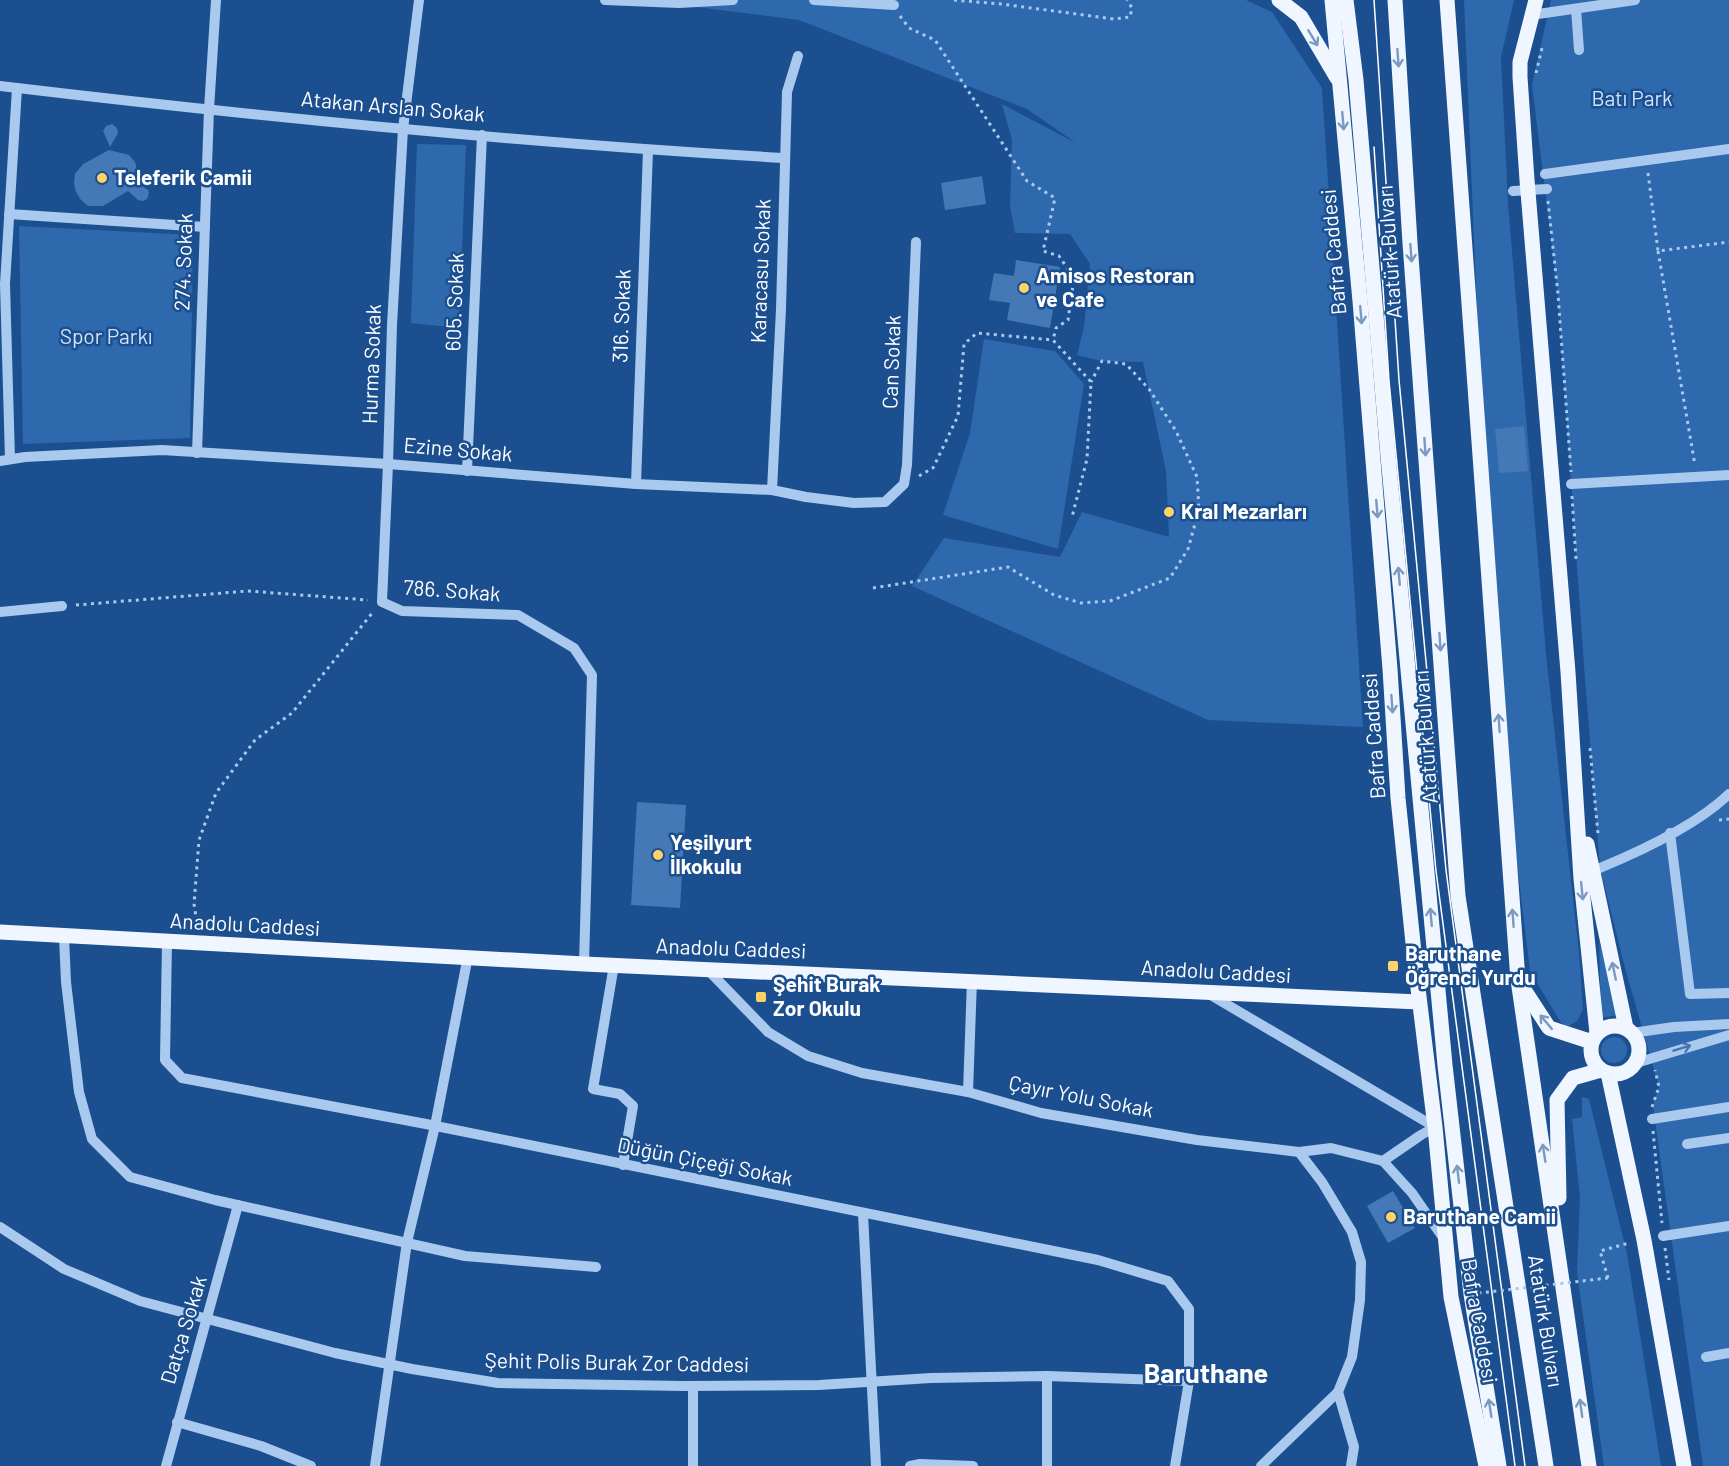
<svg xmlns="http://www.w3.org/2000/svg" width="1729" height="1466" font-family="Barlow,sans-serif">
<rect width="100%" height="100%" fill="#1b4f8f"/>
<g fill="#2e69ad">
<path d="M641,0H1246L1272,12L1322,88L1363,727L1208,720L912,586L944,538L1060,557L1082,512L1169,537L1166,471L1143,362L1102,361L1077,355L1084,327L1090,264L1070,234L1015,233L1010,206L1012,140L1002,104L1076,143L1027,109L799,20Z"/>
<path d="M1464,0H1514L1501,57L1508,204L1546,654L1579,953L1583,1010L1577,1021L1567,1027L1560,1021L1530,971L1491,648Z"/>
<path d="M1551,0H1729V1466H1703L1653,1106L1659,1087L1625,968L1600,868L1584,666L1558,294L1532,85Z"/>
<path d="M417,144L466,145L459,328L411,323Z"/>
<path d="M19,226L193,235L190,438L23,444Z"/>
<path d="M984,339L1055,351L1084,384L1058,549L943,515L970,433Z"/>
<path d="M1599,940L1618,1015L1601,1018Z"/>
<circle cx="1614" cy="1050" r="13"/>
<path d="M1582,1097L1589,1099L1627,1254L1661,1466H1604L1577,1273L1580,1197L1572,1119L1582,1117Z"/>
</g>
<g fill="#4478b7">
<path d="M112,124L117,128L118,133L110,147L103,131L106,126Z"/>
<path d="M109,150L129,155L135,162L137,170L132,180L148,190L149,193L147,199L143,201L138,200L128,191L103,206H88L81,200L76,192L74,183L75,174L83,164Z"/>
<path d="M982,176L986,204L945,210L941,183Z"/>
<path d="M1016,260L1060,267L1050,328L1007,320L1010,303L989,300L994,273L1014,276Z"/>
<path d="M1524,426L1528,471L1499,473L1495,429Z"/>
<path d="M637,802L686,805L680,908L631,905Z"/>
<path d="M1393,1191L1415,1228L1388,1243L1367,1206Z"/>
</g>
<g fill="none" stroke-linecap="round" stroke-linejoin="round">
<g stroke="#a9c9ee" stroke-width="3" stroke-dasharray="3 4.5" stroke-linecap="butt">
<path d="M954,0L1001,4L1114,19L1130,17L1132,8L1127,0"/>
<path d="M900,16L909,28L935,40L1027,181L1055,198L1043,251L1059,256L1074,278L1068,320L1056,328L1053,340"/>
<path d="M1536,73L1543,44"/>
<path d="M1648,173L1658,251L1729,242"/>
<path d="M1548,201L1558,294L1571,472"/>
<path d="M1658,251L1695,465"/>
<path d="M919,476L933,468L958,416L964,344L977,333L1053,340L1091,382L1087,459L1072,517"/>
<path d="M1572,496L1576,559"/>
<path d="M873,588L1008,567L1054,595L1081,603L1110,601L1170,578L1188,549L1199,510L1197,477L1176,431L1149,389L1126,364L1102,361L1091,382"/>
<path d="M76,605L248,591L368,600"/>
<path d="M1590,748L1598,834"/>
<path d="M1719,820L1729,819"/>
<path d="M198,929L194,904L199,840L216,793L255,740L292,713L373,612"/>
<path d="M1652,1107L1659,1087L1655,1070"/>
<path d="M1653,1131L1662,1223"/>
<path d="M1665,1248L1669,1280"/>
<path d="M1608,1278L1600,1251L1629,1243"/>
</g>
<g stroke="#a9c9ee" stroke-width="10">
<path d="M419,0L403,129L392,325L388,464L382,602L402,611L518,615L574,648L592,675L584,964"/>
<path d="M605,0L679,3L733,0"/>
<path d="M814,0L894,5"/>
<path d="M1576,9L1579,50"/>
<path d="M1531,15L1635,0"/>
<path d="M0,86C261,117 522,143 784,158"/>
<path d="M1545,174L1729,149"/>
<path d="M1513,191L1547,189"/>
<path d="M9,214L205,227"/>
<path d="M197,453L209,109L216,0"/>
<path d="M10,459L5,284L17,88"/>
<path d="M0,461L25,457L162,450L388,464L636,484L772,490L806,497L854,503L885,502L904,484L907,465L916,242"/>
<path d="M467,471L482,135"/>
<path d="M636,484L648,150"/>
<path d="M1571,484L1729,475"/>
<path d="M772,490L781,309L787,92L798,56"/>
<path d="M0,612L62,606"/>
<path d="M1670,833L1690,994L1729,993"/>
<path d="M1600,868C1641,851 1698,824 1729,794"/>
<path d="M64,937L66,982L79,1092L92,1139L130,1177L215,1200L465,1256L596,1267"/>
<path d="M167,942L165,1060L182,1078L426,1124L1098,1260L1168,1281L1189,1309V1381L1175,1466"/>
<path d="M614,965L593,1089L620,1094L633,1106L623,1165"/>
<path d="M707,969L768,1032L808,1056L862,1073L968,1092L1041,1113L1197,1140L1299,1152L1331,1148L1383,1161L1412,1193L1444,1239"/>
<path d="M1209,994L1435,1127"/>
<path d="M1632,1033L1674,1027L1729,1024"/>
<path d="M1636,1063L1729,1035"/>
<path d="M968,1092L972,980"/>
<path d="M1652,1119L1729,1107"/>
<path d="M1687,1144L1729,1138"/>
<path d="M1383,1161L1421,1135L1435,1127"/>
<path d="M863,1214L876,1466"/>
<path d="M0,1227L64,1269L140,1301L335,1353L412,1369L498,1383L685,1386L819,1385L931,1378L1047,1376L1189,1381"/>
<path d="M1663,1236L1729,1226"/>
<path d="M1706,1357L1729,1353"/>
<path d="M1047,1376V1466"/>
<path d="M1338,1392L1354,1447L1351,1466"/>
<path d="M177,1422L261,1446L311,1466"/>
<path d="M166,1466L238,1205"/>
<path d="M375,1466L407,1242L435,1126L468,956"/>
<path d="M693,1466V1386"/>
<path d="M910,1466L920,1464L973,1466"/>
<path d="M1261,1466L1338,1392L1352,1357L1360,1300L1361,1262L1352,1232L1322,1182L1299,1152"/>
</g>
<g stroke="#f0f6ff" stroke-width="15">
<path d="M1279,0L1301,17L1337,78"/>
<path d="M1332,0L1360,301L1390,669L1398,798L1416,972L1435,1127L1451,1297L1486,1466"/>
<path d="M1346,0L1356,80L1388,456L1445,1065L1471,1294L1499,1466"/>
<path d="M1395,0L1410,243L1458,896L1546,1466"/>
<path d="M1447,0L1518,980L1589,1466"/>
<path d="M1536,0L1520,62V77L1527,180L1568,672L1581,879L1597,1033"/>
<path d="M1587,844L1626,1028"/>
<path d="M0,932L584,964L1419,1002"/>
<path d="M1521,985L1549,1028L1592,1042"/>
<circle cx="1615" cy="1050" r="24"/>
<path d="M1608,1073L1644,1240L1684,1466"/>
<path d="M1559,1198L1557,1100L1573,1078L1601,1070"/>
</g>
<g stroke="#fff" stroke-width="1.5">
<path d="M1374,0L1399,380L1446,870L1525,1466"/>
<path d="M1374,147L1389,381L1436,871L1515,1466"/>
</g>
<path stroke="#a9c9ee" stroke-width="3" stroke-dasharray="3 4.5" stroke-linecap="butt" d="M1471,1294L1608,1278"/>
</g>
<defs><path id="oneway-shaft" d="M-6 0H5M1.5-3L5.5 0L1.5 3" fill="none" stroke-width="1.6" stroke-linecap="round" stroke-linejoin="round" transform="scale(1.5)"/></defs>
<g stroke="#7b9ac1">
<use href="#oneway-shaft" transform="translate(1313 38) rotate(59)"/>
<use href="#oneway-shaft" transform="translate(1398 58) rotate(86)"/>
<use href="#oneway-shaft" transform="translate(1343 121) rotate(85)"/>
<use href="#oneway-shaft" transform="translate(1411 253) rotate(86)"/>
<use href="#oneway-shaft" transform="translate(1361 315) rotate(85)"/>
<use href="#oneway-shaft" transform="translate(1425 447) rotate(86)"/>
<use href="#oneway-shaft" transform="translate(1377 509) rotate(85)"/>
<use href="#oneway-shaft" transform="translate(1399 576) rotate(-95)"/>
<use href="#oneway-shaft" transform="translate(1440 642) rotate(86)"/>
<use href="#oneway-shaft" transform="translate(1392 704) rotate(86)"/>
<use href="#oneway-shaft" transform="translate(1499 723) rotate(-94)"/>
<use href="#oneway-shaft" transform="translate(1582 891) rotate(84)"/>
<use href="#oneway-shaft" transform="translate(1431 917) rotate(-95)"/>
<use href="#oneway-shaft" transform="translate(1513 918) rotate(-94)"/>
<use href="#oneway-shaft" transform="translate(1614 971) rotate(-102)"/>
<use href="#oneway-shaft" transform="translate(1546 1022) rotate(-130)"/>
<use href="#oneway-shaft" transform="translate(1544 1153) rotate(-99)"/>
<use href="#oneway-shaft" transform="translate(1458 1174) rotate(-97)"/>
<use href="#oneway-shaft" transform="translate(1490 1408) rotate(-99)"/>
<use href="#oneway-shaft" transform="translate(1581 1408) rotate(-98)"/>
</g>
<use stroke="#4674ac" href="#oneway-shaft" transform="translate(1682 1048) rotate(-17)"/>
<g fill="#ffd166" stroke="#1b4f8f" stroke-width="2">
<circle cx="102" cy="178" r="6"/>
<circle cx="1024" cy="288" r="6"/>
<circle cx="1169" cy="512" r="6"/>
<circle cx="658" cy="855" r="6"/>
<rect x="1387" y="960" width="12" height="12" rx="3"/>
<rect x="755" y="991" width="12" height="12" rx="3"/>
<circle cx="1391" cy="1217" r="6"/>
</g>
<g text-anchor="middle" stroke-width="5" stroke-linejoin="round" paint-order="stroke">
<g font-size="21" fill="#cfe3fa" stroke="#1b4f8f">
<text x="1632" y="106">Batı Park</text>
<text x="106" y="344">Spor Parkı</text>
</g>
<g font-size="21" fill="#fff" stroke="#1b4f8f">
<text transform="translate(393 107) rotate(5)" y="7">Atakan Arslan Sokak</text>
<text transform="translate(1334 252) rotate(-95)" y="7">Bafra Caddesi</text>
<text transform="translate(1390 252) rotate(-94)" y="7">Atatürk Bulvarı</text>
<text transform="translate(184 262) rotate(-88)" y="7">274. Sokak</text>
<text transform="translate(761 271) rotate(-88)" y="7">Karacasu Sokak</text>
<text transform="translate(455 302) rotate(-88)" y="7">605. Sokak</text>
<text transform="translate(622 316) rotate(-88)" y="7">316. Sokak</text>
<text transform="translate(892 362) rotate(-88)" y="7">Can Sokak</text>
<text transform="translate(372 364) rotate(-88)" y="7">Hurma Sokak</text>
<text transform="translate(458 450) rotate(5)" y="7">Ezine Sokak</text>
<text transform="translate(452 591) rotate(4)" y="7">786. Sokak</text>
<text transform="translate(1374 736) rotate(-94)" y="7">Bafra Caddesi</text>
<text transform="translate(1426 737) rotate(-94)" y="7">Atatürk Bulvarı</text>
<text transform="translate(245 925) rotate(3)" y="7">Anadolu Caddesi</text>
<text transform="translate(731 949) rotate(2)" y="7">Anadolu Caddesi</text>
<text transform="translate(1216 972) rotate(3)" y="7">Anadolu Caddesi</text>
<text transform="translate(1081 1097) rotate(11)" y="7">Çayır Yolu Sokak</text>
<text transform="translate(705 1162) rotate(11)" y="7">Düğün Çiçeği Sokak</text>
<text transform="translate(1479 1321) rotate(80)" y="7">Bafra Caddesi</text>
<text transform="translate(1545 1321) rotate(81)" y="7">Atatürk Bulvarı</text>
<text transform="translate(184 1330) rotate(-73)" y="7">Datça Sokak</text>
<text transform="translate(617 1363) rotate(1)" y="7">Şehit Polis Burak Zor Caddesi</text>
</g>
<g font-size="21" font-weight="bold" fill="#fff" stroke="#1b4f8f" text-anchor="start">
<text x="114" y="185">Teleferik Camii</text>
<text x="1036" y="283">Amisos Restoran<tspan x="1036" dy="24">ve Cafe</tspan></text>
<text x="1181" y="519">Kral Mezarları</text>
<text x="670" y="850">Yeşilyurt<tspan x="670" dy="24">İlkokulu</tspan></text>
<text x="1405" y="961">Baruthane<tspan x="1405" dy="24">Öğrenci Yurdu</tspan></text>
<text x="773" y="992">Şehit Burak<tspan x="773" dy="24">Zor Okulu</tspan></text>
<text x="1403" y="1224">Baruthane Camii</text>
</g>
<g font-size="27" font-weight="bold" fill="#fff" stroke="#1b4f8f">
<text x="1206" y="1383">Baruthane</text>
</g>
</g>
</svg>
